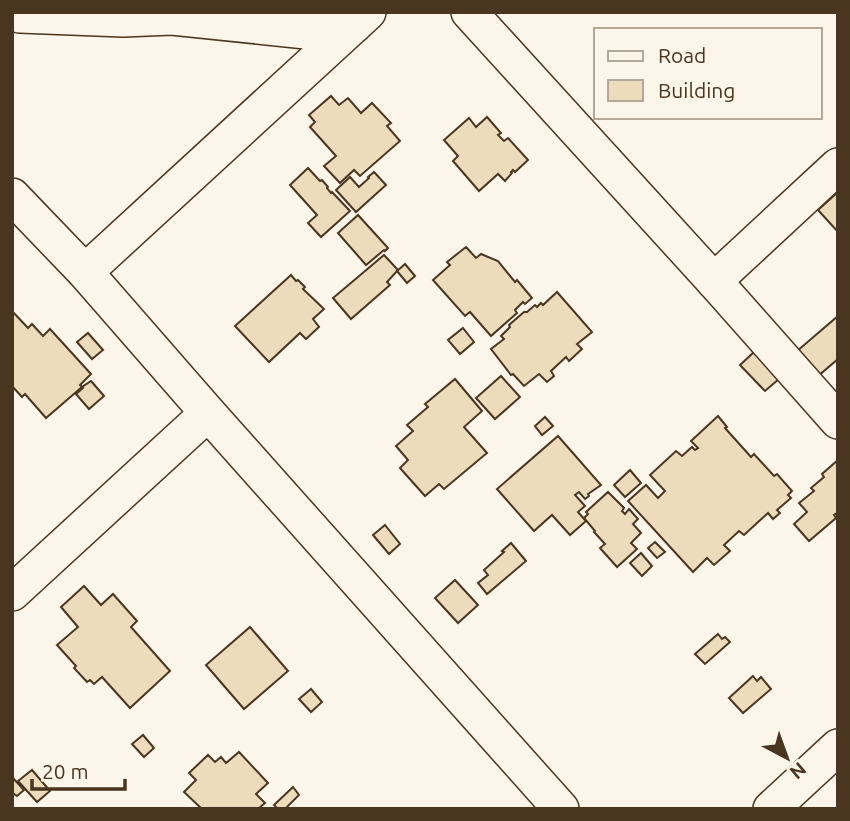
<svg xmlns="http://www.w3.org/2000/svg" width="850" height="821" font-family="Ubuntu,sans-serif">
<rect width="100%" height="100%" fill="#fbf6e9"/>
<g fill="#ecdcbc" stroke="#4a3520" stroke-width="2">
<path d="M331,96L339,105L348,98L361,113L372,103L391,123L387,126L400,141L360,176L354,170L340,183L324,166L336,156L310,127L315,122L309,115Z"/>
<path d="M487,117L501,133L498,135L504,141L508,138L528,160L515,172L513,170L511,172L512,173L505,181L498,174L479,191L453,161L458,156L444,140L469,118L476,127Z"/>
<path d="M308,168L320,181L322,180L328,187L327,188L331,193L332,192L350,211L321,237L308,223L317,215L290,185Z"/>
<path d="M374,172L386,185L356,212L336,190L350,177L359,187L369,178L368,177Z"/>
<path d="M838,192V232L818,210Z"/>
<path d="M358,215L388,248L385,251L384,250L366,265L338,233Z"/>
<path d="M466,247L476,258L481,254L498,261L515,282L517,280L532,298L525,304L523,302L515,310L517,313L491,336L470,312L465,316L433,280L450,265L447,262Z"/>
<path d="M384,255L398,270L387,282L390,285L351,319L333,298Z"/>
<path d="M405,264L415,276L407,283L397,271Z"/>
<path d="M291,275L296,281L298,280L305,287L303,289L324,309L313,319L319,327L306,339L300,333L269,362L235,326Z"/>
<path d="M557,292L592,332L577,344L582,349L569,361L566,357L551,371L554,376L547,382L539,374L524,386L513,374L511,375L491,349L504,339L501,336L510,327L509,325L524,312H527L535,305L537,307L541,303L543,305Z"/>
<path d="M12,311L28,328L32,324L43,336L50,329L91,374L80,385L82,387L46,418L25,394L22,397L12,386Z"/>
<path d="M838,316V359L818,376L797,351Z"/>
<path d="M463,328L474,342L460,354L448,340Z"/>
<path d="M88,333L103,350L92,359L77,342Z"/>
<path d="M754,352L779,379L765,391L740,365Z"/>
<path d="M501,376L520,397L495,419L476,398Z"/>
<path d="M455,379L482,411L464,427L487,453L444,489L439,484L425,496L400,468L408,460L396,446L413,431L407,425L428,407L425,404Z"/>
<path d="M91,381L104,396L89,409L76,394L83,388L82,387Z"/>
<path d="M718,416L727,427L725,428L751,457L754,454L774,476L777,474L792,491L788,495L791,498L777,510L780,513L773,519L768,513L744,535L739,531L724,545L730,551L714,565L707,558L693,572L628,501L646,485L658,498L665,491L650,475L676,451L682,456L692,447L695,450L698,448L691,441Z"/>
<path d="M545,417L553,426L542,435L535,426Z"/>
<path d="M558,436L601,485L588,494L589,496L585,499L579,492L575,495L585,506L578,512L586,521L570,535L552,515L534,531L497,489Z"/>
<path d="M838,460V512L834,515L836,518L809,541L794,524L807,512L799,503L814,491L811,488L824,477L822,474Z"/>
<path d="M630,470L641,483L625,497L614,485Z"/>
<path d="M608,492L624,508L622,511L625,514L629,509L638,519L633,524L641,533L631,543L637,549L617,567L600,548L605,544L594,532L595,531L584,518L588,514L586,512Z"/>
<path d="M385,525L400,544L389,554L373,535Z"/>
<path d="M655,542L665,552L657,558L648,548Z"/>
<path d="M511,543L526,561L487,594L478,583L488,575L484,570L504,552L502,551Z"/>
<path d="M641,553L652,566L642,576L630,563Z"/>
<path d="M455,580L478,605L458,623L435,598Z"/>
<path d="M84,586L101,605L113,594L137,621L131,627L170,671L130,708L102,677L94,684L90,680L87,682L74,668L76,666L57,645L78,627L61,607Z"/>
<path d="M250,627L288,671L244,709L206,665Z"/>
<path d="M718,634L722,639L725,637L730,642L705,664L695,654Z"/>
<path d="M753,676L757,681L761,677L771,689L743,713L729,698Z"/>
<path d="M311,689L322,702L311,712L299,699Z"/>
<path d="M143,735L154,748L144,757L132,744Z"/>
<path d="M239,752L268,783L256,794L265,803L258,809H202L184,792L196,780L189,773L208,755L215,762L221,757L226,763Z"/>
<path d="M32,770L50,791L37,802L18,781Z"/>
<path d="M12,777L24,790L17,796L14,794L12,795Z"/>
<path d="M293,787L299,795L285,809H278L274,805Z"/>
</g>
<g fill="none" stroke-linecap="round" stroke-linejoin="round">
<g stroke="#4a3520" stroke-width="38">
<g id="minor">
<path d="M469,12L714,281L838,421"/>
<path d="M20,15L123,19L172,17L306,31H316L354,25"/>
<path d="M12,196L85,272L208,413L561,809"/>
<path d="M85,272L368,12"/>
<path d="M714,281L838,166"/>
<path d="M12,593L208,413"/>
<path d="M771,809L838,747"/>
</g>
</g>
<use href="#minor" stroke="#fbf6e9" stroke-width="35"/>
</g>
<rect width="850" height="821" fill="none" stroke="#4a3520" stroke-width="28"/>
<rect x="594" y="28" width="228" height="91" fill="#fbf6e9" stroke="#b4a999" stroke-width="2"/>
<rect x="608" y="51" width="35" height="10" fill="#fbf6e9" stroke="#b4a999" stroke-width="2"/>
<text x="658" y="63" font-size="21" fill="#4a3520">Road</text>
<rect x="608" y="80" width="35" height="21" fill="#ecdcbc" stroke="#b4a999" stroke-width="2"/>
<text x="658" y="98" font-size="21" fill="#4a3520">Building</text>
<g transform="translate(787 758) rotate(139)" stroke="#fbf6e9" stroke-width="5" paint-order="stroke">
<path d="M0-5L12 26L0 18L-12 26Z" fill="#4a3520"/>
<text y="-10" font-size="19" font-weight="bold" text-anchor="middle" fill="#4a3520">N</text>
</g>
<path d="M32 779v10h93v-10" fill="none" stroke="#4a3520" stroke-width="3.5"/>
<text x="42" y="779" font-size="21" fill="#4a3520" stroke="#fbf6e9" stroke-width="5" paint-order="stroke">20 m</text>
</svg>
